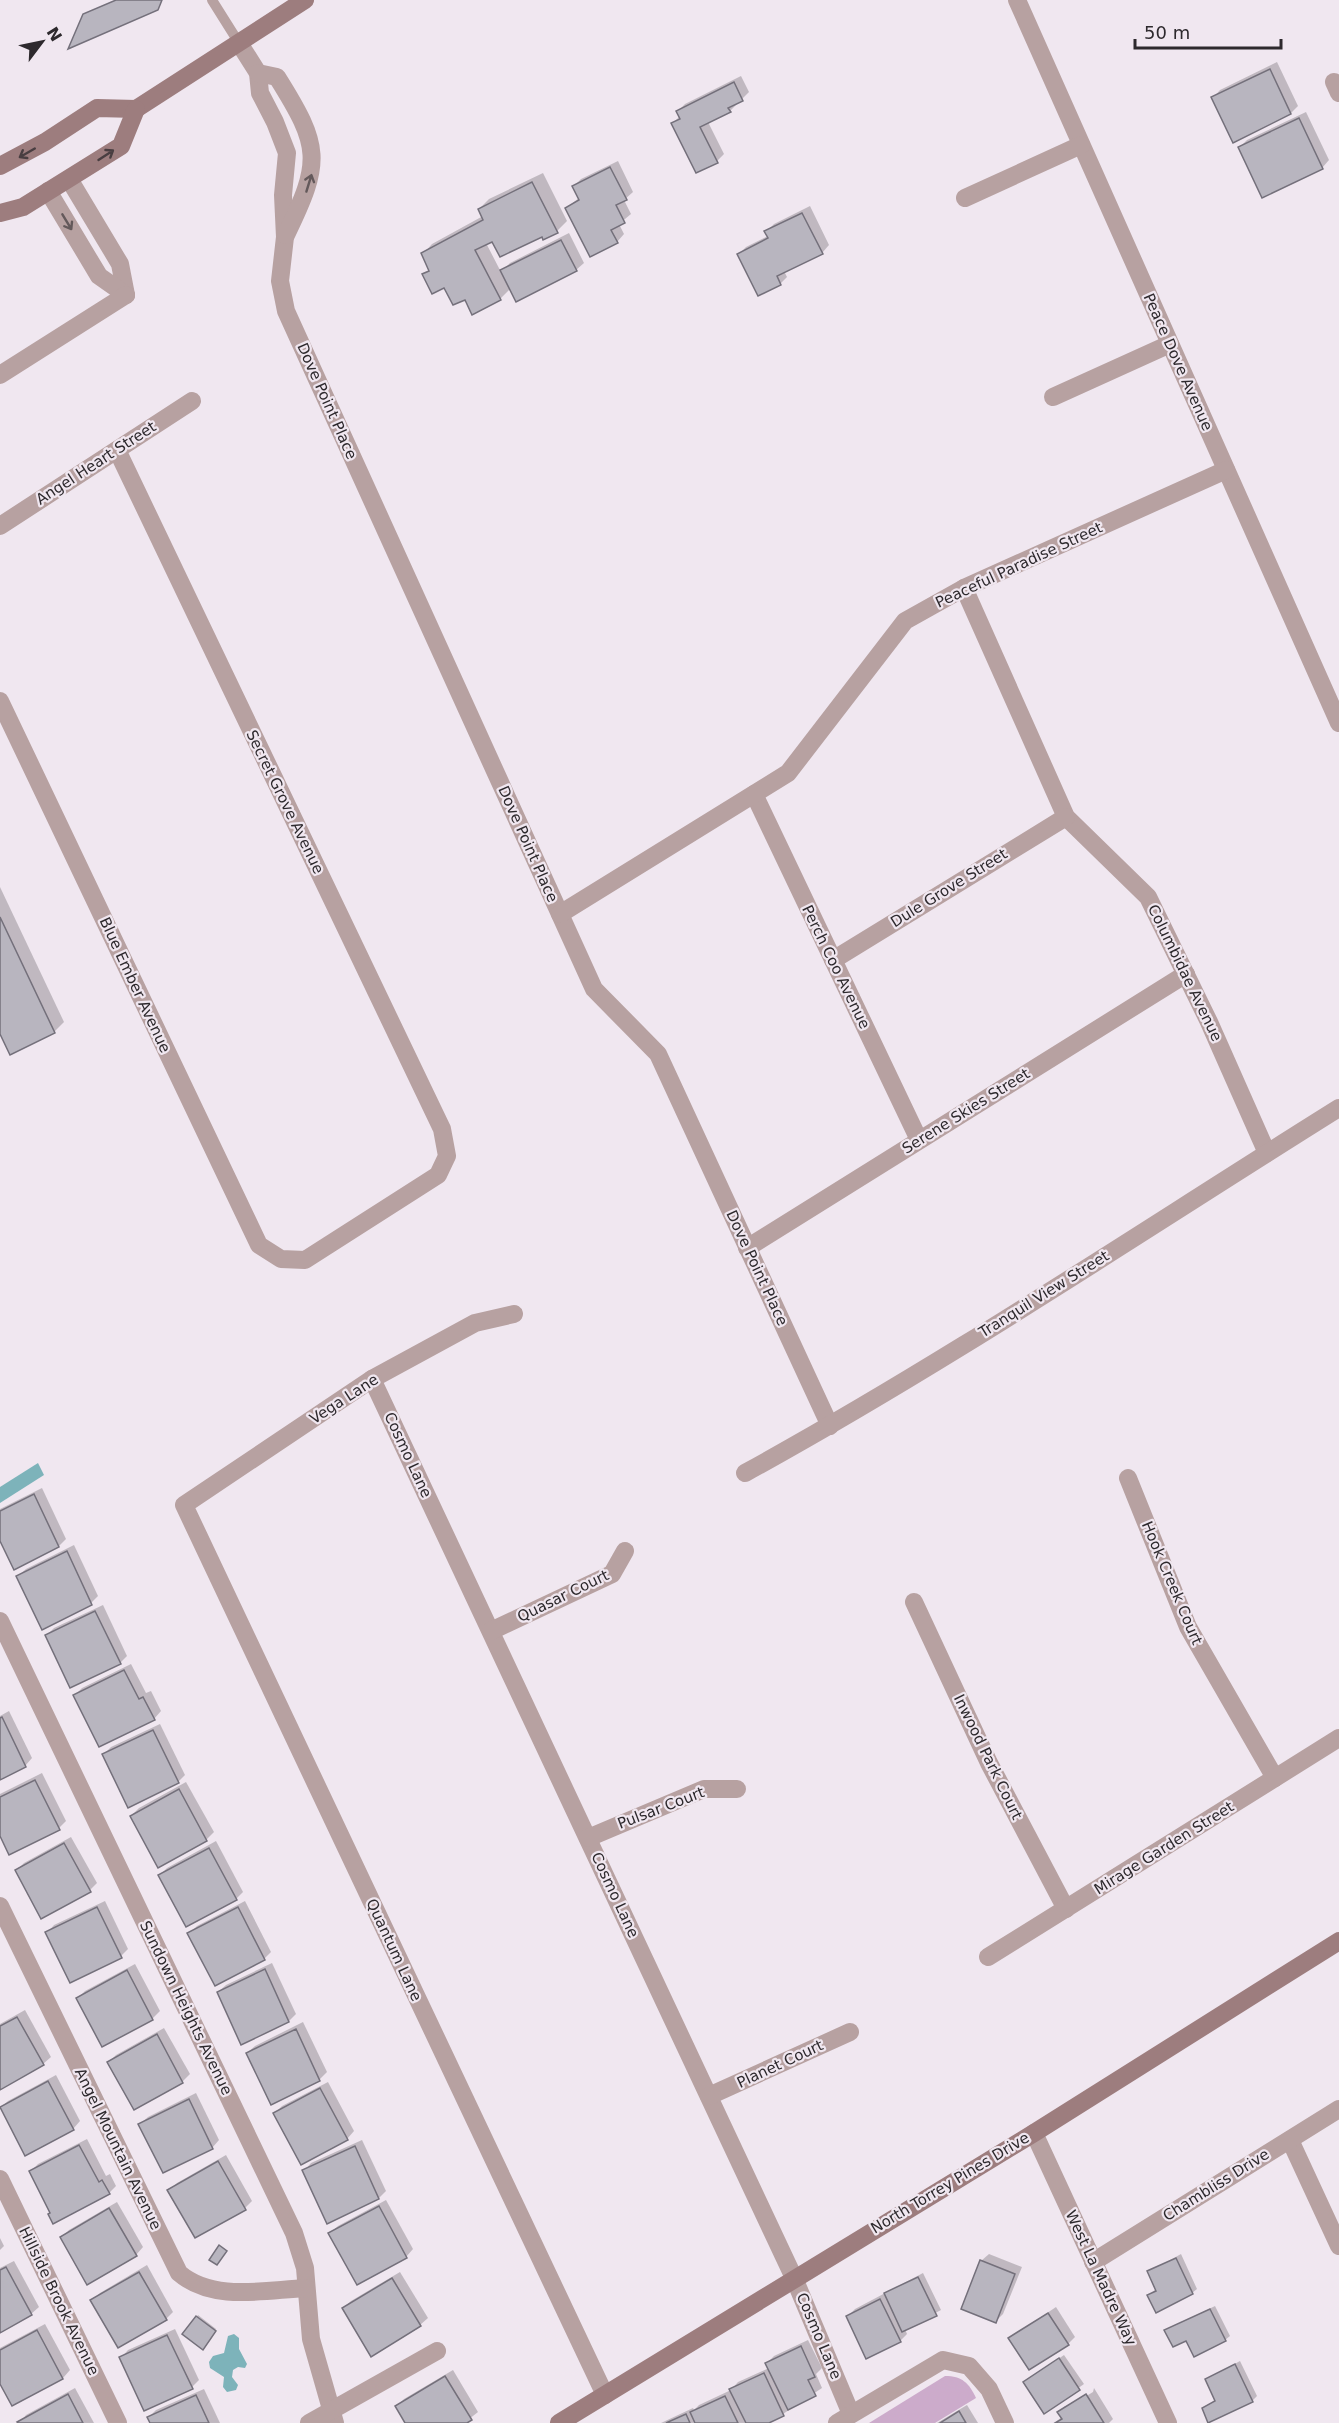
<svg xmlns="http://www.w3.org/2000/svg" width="1339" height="2423" font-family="'DejaVu Sans',sans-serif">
<rect width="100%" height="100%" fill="#f0e7f0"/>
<path fill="#ccabcb" d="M945,2376C962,2376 969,2383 976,2398L935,2423H869Z"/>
<g fill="#7db3ba">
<path d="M38,1463L44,1475L0,1503V1487Z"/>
<path d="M234,2334L239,2338V2349L247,2364L245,2368L238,2367L233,2370L232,2377L238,2385L236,2390L227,2392L223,2387L224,2377L210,2368L209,2362L213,2356L224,2353L228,2336Z"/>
</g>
<g fill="#0003">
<path d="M1277,62L1298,106L1291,113L1234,141L1213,98L1220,90Z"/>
<path d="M741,76L749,92L730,111L708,122L724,154L717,161L673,123L680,116L678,111L685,104Z"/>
<path d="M1306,112L1329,160L1322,168L1239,148L1247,140Z"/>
<path d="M618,161L633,192L624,200L631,214L619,224L624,234L617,242L566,208L579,198L574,186L581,179Z"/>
<path d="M543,173L567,221L557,231L493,240L486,243L501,272L510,263L569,233L584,263L576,270L511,288L500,299L465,298L424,275L430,269L423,254L432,244L483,216L479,209L489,199Z"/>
<path d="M810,206L829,245L822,253L784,271L787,277L780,284L739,254L746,247L768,236L766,232L774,224Z"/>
<path d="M0,887L64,1022L54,1032L0,1031Z"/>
<path d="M42,1488L66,1539L59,1546L14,1568L0,1537V1509Z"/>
<path d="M74,1545L98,1596L91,1603L18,1576L26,1569Z"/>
<path d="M103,1605L127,1656L120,1663L47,1635L54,1628Z"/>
<path d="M131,1664L146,1693L151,1691L161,1711L154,1719L75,1695L82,1688Z"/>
<path d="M9,1711L32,1758L25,1766L0,1778V1716Z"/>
<path d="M160,1724L185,1775L178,1782L104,1754L111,1747Z"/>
<path d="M42,1773L66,1821L59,1828L0,1833V1794Z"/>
<path d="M186,1782L214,1832L206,1840L159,1866L131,1816L139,1808Z"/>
<path d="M71,1837L97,1883L90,1890L17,1870L24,1863Z"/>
<path d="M216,1841L243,1892L236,1899L160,1875L167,1868Z"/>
<path d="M105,1901L128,1949L121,1956L47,1933L54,1925Z"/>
<path d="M245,1901L271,1952L264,1959L189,1934L197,1926Z"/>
<path d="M272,1963L296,2014L289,2021L218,1992L226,1985Z"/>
<path d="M135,1964L160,2011L152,2019L103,2045L78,1998L85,1991Z"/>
<path d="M25,2010L51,2057L43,2064L0,2088V2024Z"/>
<path d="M303,2022L327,2072L320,2079L272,2103L247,2053L255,2046Z"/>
<path d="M164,2028L190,2074L182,2082L109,2062L116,2055Z"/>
<path d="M56,2075L80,2121L73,2129L0,2108L8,2101Z"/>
<path d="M328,2082L354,2131L347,2139L275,2113L282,2106Z"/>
<path d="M196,2093L219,2140L212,2148L140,2124L148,2117Z"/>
<path d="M87,2139L106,2176L110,2174L116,2186L109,2193L52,2213L31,2171L38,2164Z"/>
<path d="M362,2140L386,2191L379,2198L304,2171L311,2163Z"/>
<path d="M226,2155L252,2201L245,2208L169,2191L177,2183Z"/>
<path d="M386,2200L413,2249L406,2257L330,2233L338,2226Z"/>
<path d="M117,2202L143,2247L136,2255L62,2237L69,2230Z"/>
<path d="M0,2238L4,2246L0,2250Z"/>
<path d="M989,2254L1022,2267L1003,2314L996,2321L981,2261Z"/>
<path d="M1181,2254L1197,2289L1192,2293L1149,2295L1156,2289L1149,2272Z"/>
<path d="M14,2261L39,2307L31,2314L0,2331V2268Z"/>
<path d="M147,2265L173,2312L166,2319L92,2300L100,2293Z"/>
<path d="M400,2272L428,2318L420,2325L343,2308L351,2301Z"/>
<path d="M923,2273L941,2310L905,2329L907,2334L900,2341L848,2316L855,2309Z"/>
<path d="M1215,2306L1230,2336L1225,2340L1187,2339L1166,2330Z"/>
<path d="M1056,2307L1075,2337L1068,2344L1010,2338Z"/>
<path d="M198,2315L216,2329L205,2346L184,2334Z"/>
<path d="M45,2324L70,2370L63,2378L13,2404L0,2380V2348Z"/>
<path d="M175,2329L199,2380L192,2387L121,2358L128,2350Z"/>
<path d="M808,2340L822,2368L816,2374L822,2388L783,2414L765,2423H661L693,2408L694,2410L699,2405L731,2390L738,2382L769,2368L767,2363L774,2356Z"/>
<path d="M1064,2355L1084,2384L1045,2412L1025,2382Z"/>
<path d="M1240,2361L1257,2396L1252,2401L1204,2408L1216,2399L1207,2379Z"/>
<path d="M453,2370L478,2412L464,2423H407L397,2406L404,2399Z"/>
<path d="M75,2388L94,2423H20L26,2415Z"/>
<path d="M1094,2388L1113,2419L1109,2423H1054L1062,2417L1059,2412L1065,2406V2409L1093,2392Z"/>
<path d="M204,2389L220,2423H151L149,2417L156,2410Z"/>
<path d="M967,2405L978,2423H937Z"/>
</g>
<g fill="#b8b5bf" stroke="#74707b" stroke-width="1.5">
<path d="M116,0H162L158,10L68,49L83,14Z"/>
<path d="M1270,69L1291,114L1233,143L1211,97Z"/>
<path d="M734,82L743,101L728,108L731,112L700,127L718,163L696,173L671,123L680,119L676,111Z"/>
<path d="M1299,118L1323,169L1262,198L1238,147Z"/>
<path d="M610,167L627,200L616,205L625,223L611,230L618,243L590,257L565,208L579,200L572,186Z"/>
<path d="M532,182L558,233L543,240L542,237L500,257L492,242L475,250L501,300L472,315L465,300L453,305L444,288L432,294L422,274L429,271L421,253L483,220L478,209Z"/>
<path d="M802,213L823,254L777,276L781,285L758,296L737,254L768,238L764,231Z"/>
<path d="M561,240L577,271L516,302L500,270Z"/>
<path d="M0,917L55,1033L10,1055L0,1034Z"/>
<path d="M34,1494L59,1547L14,1570L0,1541V1511Z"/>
<path d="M67,1551L92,1605L42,1630L16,1576Z"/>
<path d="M95,1611L121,1664L70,1688L45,1635Z"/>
<path d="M124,1670L139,1699L143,1697L155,1720L99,1747L73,1695Z"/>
<path d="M2,1717L26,1767L0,1780V1718Z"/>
<path d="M153,1730L179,1783L128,1808L102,1754Z"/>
<path d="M35,1780L60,1830L9,1855L0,1836V1797Z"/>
<path d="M179,1789L207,1841L158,1868L130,1816Z"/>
<path d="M64,1843L91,1892L41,1919L15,1870Z"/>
<path d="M209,1848L237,1900L186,1927L158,1875Z"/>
<path d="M97,1907L122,1958L70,1983L45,1932Z"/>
<path d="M238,1907L265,1960L215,1986L187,1933Z"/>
<path d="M265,1969L289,2022L241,2045L217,1992Z"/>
<path d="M127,1970L153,2020L102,2047L76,1998Z"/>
<path d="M17,2017L44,2065L0,2090V2026Z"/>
<path d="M296,2029L320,2081L271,2105L246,2053Z"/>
<path d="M157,2034L183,2083L134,2110L107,2062Z"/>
<path d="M48,2081L74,2130L25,2156L0,2107Z"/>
<path d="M320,2088L348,2140L301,2165L273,2113Z"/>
<path d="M189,2099L213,2149L163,2173L138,2124Z"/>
<path d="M79,2145L99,2182L102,2180L110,2194L53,2224L48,2214L50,2213L29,2171Z"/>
<path d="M355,2146L379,2199L327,2224L302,2170Z"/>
<path d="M218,2161L246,2210L195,2238L167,2190Z"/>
<path d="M379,2206L407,2258L357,2285L328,2233Z"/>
<path d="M109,2208L137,2256L87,2285L60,2237Z"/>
<path d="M219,2245L227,2251L217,2265L209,2260Z"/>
<path d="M1176,2258L1193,2294L1156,2313L1147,2295L1156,2291L1147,2271Z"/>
<path d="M980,2260L1015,2274L996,2323L961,2309Z"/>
<path d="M6,2267L32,2315L0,2333V2270Z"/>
<path d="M139,2272L167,2320L118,2348L90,2300Z"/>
<path d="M918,2277L937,2316L902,2332L884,2293Z"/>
<path d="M392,2278L421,2326L371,2357L342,2308Z"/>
<path d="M880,2299L901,2342L866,2359L846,2316Z"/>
<path d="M1210,2309L1226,2341L1194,2357L1186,2341L1173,2347L1164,2330Z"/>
<path d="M1048,2313L1069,2345L1029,2370L1008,2338Z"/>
<path d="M196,2316L216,2331L203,2350L182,2334Z"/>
<path d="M37,2330L63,2379L12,2406L0,2384V2350Z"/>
<path d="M167,2335L193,2389L144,2411L119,2357Z"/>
<path d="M801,2346L815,2377L808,2380L816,2396L788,2410L765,2363Z"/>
<path d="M1059,2358L1080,2390L1044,2414L1023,2382Z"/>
<path d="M1235,2364L1253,2402L1208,2423L1202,2408L1215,2401L1205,2379Z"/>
<path d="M764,2373L784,2416L769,2423H746L729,2389Z"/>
<path d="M445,2376L472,2420L467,2423H405L395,2406Z"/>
<path d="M68,2394L83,2423H18L17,2422Z"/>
<path d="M1086,2394L1104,2423H1055L1062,2419L1057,2412Z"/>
<path d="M196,2395L209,2423H150L147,2417Z"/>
<path d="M725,2396L738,2423H695L690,2412Z"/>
<path d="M959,2411L966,2423H940Z"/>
<path d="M686,2414L690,2423H666Z"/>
</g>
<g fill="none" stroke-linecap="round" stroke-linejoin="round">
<path stroke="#b7a1a1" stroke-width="10" d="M212,0L239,43"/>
<g stroke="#b7a1a1" stroke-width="18">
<path d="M1017,0L1339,723"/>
<path d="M239,43L258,73L260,93L275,122L287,153L283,195L285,237L280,281L286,311L594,989L658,1054L830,1426"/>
<path d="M258,73L277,77C321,147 322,161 286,235"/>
<path d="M1334,82L1339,93"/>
<path d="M69,179L120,264L126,295"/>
<path d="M48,191L99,276L126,295"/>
<path d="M965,198L1081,145"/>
<path d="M0,375L126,295"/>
<path d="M1053,397L1170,344"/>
<path d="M0,526L192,401"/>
<path d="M964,588L1066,817L1148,897L1209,1022L1267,1153"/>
<path d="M0,701L259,1245L281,1259L305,1260L438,1175L447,1156L442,1129L117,450"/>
<path d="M754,794L919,1140"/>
<path d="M560,914L788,773L905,621L964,588L1226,470"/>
<path d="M833,960L1066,817"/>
<path d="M747,1248L1186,974"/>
<path d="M514,1314L475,1323L372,1379L184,1505L605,2395"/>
<path d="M372,1379L794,2278L851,2414"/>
<path d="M745,1473C949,1361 1142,1231 1339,1108"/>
<path d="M1128,1478L1188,1627L1275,1778"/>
<path d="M914,1602L989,1763L1066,1909"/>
<path d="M0,1621L294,2233L305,2268L311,2339L335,2423"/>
<path d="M491,1631L612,1574L625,1551"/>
<path d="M588,1838L704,1789H737"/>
<path d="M0,1906L179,2273C213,2302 264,2290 306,2288"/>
<path d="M988,1957L1339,1738"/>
<path d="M709,2096L850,2032"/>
<path d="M1034,2133L1168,2423"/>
<path d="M1290,2140L1339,2246"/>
<path d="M0,2179L118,2423"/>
<path d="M1093,2262L1339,2109"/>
<path d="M309,2423L437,2351"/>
<path d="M837,2423L943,2360L969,2366L989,2389L1005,2423"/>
</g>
<g stroke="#9d7d7e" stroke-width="18">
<path d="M0,166L45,142L97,108L136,109L305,0"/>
<path d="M0,213L23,207L121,146L136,109"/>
<path d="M559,2423L1034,2133L1339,1941"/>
</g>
</g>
<defs><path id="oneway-shaft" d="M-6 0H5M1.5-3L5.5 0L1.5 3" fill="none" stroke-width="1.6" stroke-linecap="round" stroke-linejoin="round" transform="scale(1.5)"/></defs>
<g stroke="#493e41">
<use href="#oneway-shaft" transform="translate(27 153) rotate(150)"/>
<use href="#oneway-shaft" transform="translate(106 155) rotate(-33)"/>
</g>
<g stroke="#64595b">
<use href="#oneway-shaft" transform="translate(309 183) rotate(-73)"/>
<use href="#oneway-shaft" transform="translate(67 222) rotate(59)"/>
</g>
<g text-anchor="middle" stroke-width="4.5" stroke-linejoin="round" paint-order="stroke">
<g font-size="15" fill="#2d292d" stroke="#f0e7f0">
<text transform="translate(1178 362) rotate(66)" y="5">Peace Dove Avenue</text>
<text transform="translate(327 401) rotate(66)" y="5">Dove Point Place</text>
<text transform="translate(96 463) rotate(-33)" y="5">Angel Heart Street</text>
<text transform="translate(1019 565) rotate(-25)" y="5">Peaceful Paradise Street</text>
<text transform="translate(285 802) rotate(64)" y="5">Secret Grove Avenue</text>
<text transform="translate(528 844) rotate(66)" y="5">Dove Point Place</text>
<text transform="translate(949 888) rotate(-32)" y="5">Dule Grove Street</text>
<text transform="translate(836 967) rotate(64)" y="5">Perch Coo Avenue</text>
<text transform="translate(1185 973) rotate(64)" y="5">Columbidae Avenue</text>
<text transform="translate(135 985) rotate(65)" y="5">Blue Ember Avenue</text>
<text transform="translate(966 1111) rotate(-32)" y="5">Serene Skies Street</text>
<text transform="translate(757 1268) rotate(65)" y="5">Dove Point Place</text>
<text transform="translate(1044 1294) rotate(-32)" y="5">Tranquil View Street</text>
<text transform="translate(344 1399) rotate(-33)" y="5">Vega Lane</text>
<text transform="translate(408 1455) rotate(65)" y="5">Cosmo Lane</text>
<text transform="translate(1172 1583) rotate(67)" y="5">Hook Creek Court</text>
<text transform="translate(563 1596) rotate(-26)" y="5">Quasar Court</text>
<text transform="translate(988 1757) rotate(64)" y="5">Inwood Park Court</text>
<text transform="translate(661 1808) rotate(-21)" y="5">Pulsar Court</text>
<text transform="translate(1164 1848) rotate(-32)" y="5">Mirage Garden Street</text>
<text transform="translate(615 1895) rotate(65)" y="5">Cosmo Lane</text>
<text transform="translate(394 1950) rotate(65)" y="5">Quantum Lane</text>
<text transform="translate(186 2008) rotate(64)" y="5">Sundown Heights Avenue</text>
<text transform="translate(780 2064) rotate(-25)" y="5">Planet Court</text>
<text transform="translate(118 2149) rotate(64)" y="5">Angel Mountain Avenue</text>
<text transform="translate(950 2183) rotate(-31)" y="5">North Torrey Pines Drive</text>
<text transform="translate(1216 2185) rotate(-32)" y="5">Chambliss Drive</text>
<text transform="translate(1101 2278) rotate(65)" y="5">West La Madre Way</text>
<text transform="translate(59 2301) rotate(64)" y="5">Hillside Brook Avenue</text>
<text transform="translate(819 2336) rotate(67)" y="5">Cosmo Lane</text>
</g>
</g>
<g transform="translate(42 42) rotate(58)" stroke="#f0e7f0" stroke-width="4.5" paint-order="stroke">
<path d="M0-4.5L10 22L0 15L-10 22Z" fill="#2d292d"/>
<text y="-9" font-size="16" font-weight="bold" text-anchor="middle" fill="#2d292d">N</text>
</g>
<path d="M1135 39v9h146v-9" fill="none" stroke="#2d292d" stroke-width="3"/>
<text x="1144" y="39" font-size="18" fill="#2d292d" stroke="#f0e7f0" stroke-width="4.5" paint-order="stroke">50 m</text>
</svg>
